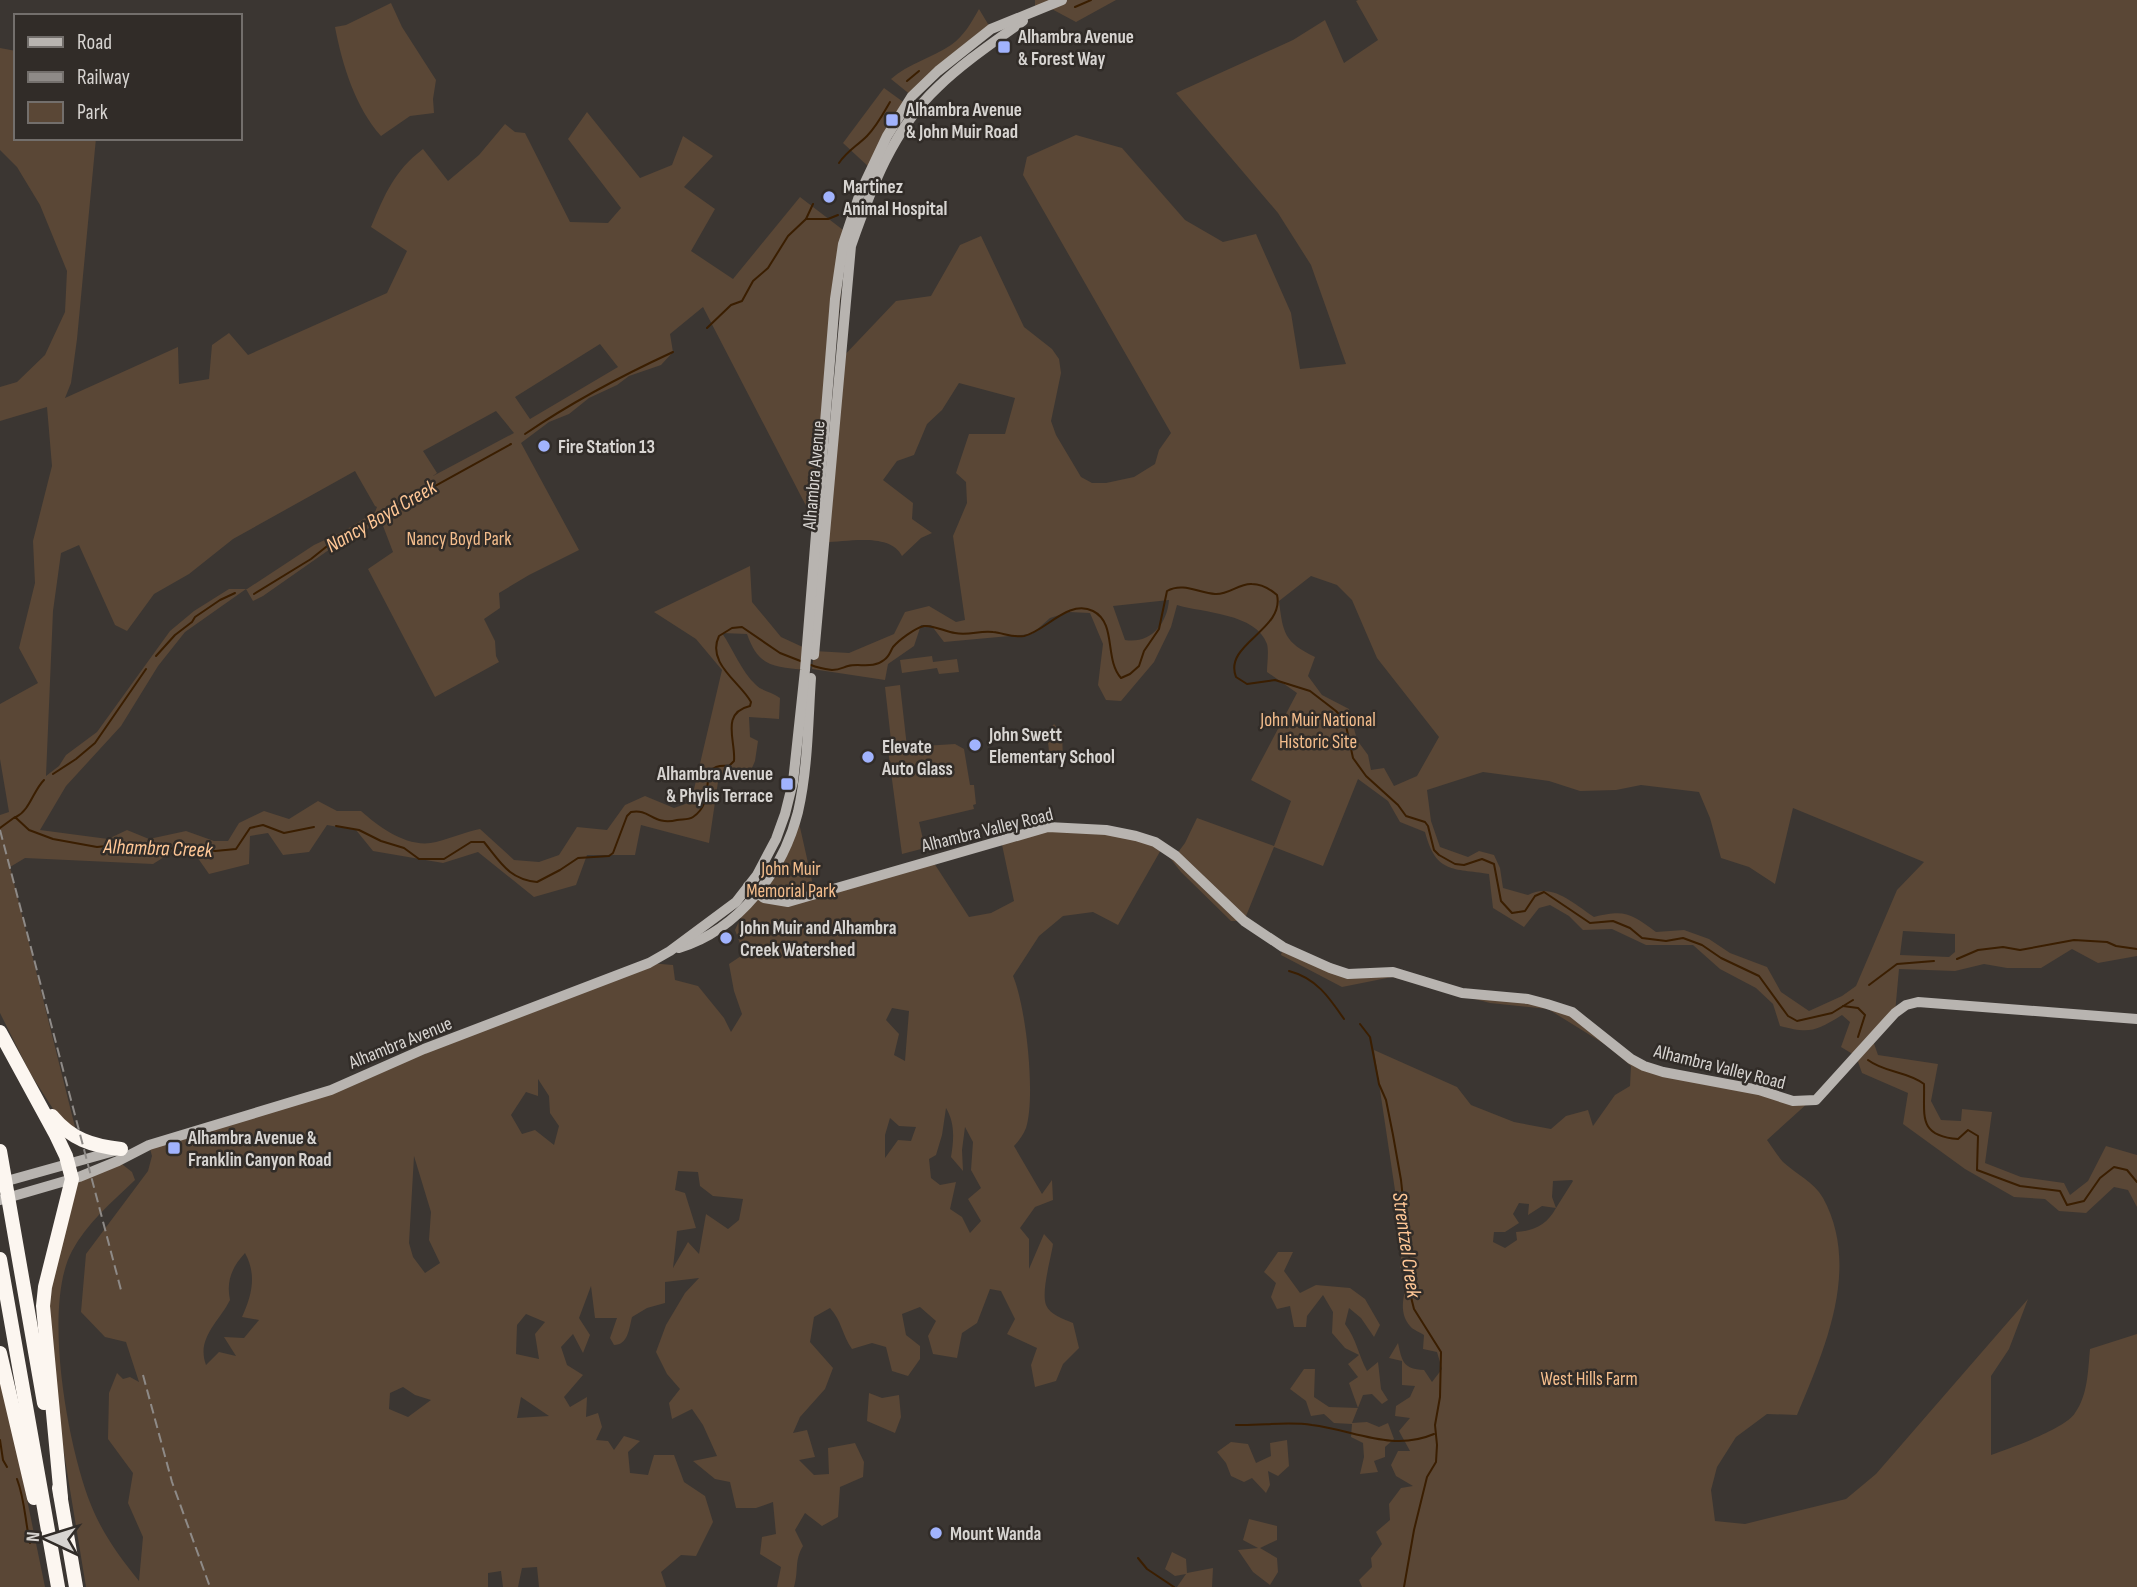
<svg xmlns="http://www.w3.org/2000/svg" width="2137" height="1587" font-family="'Sofia Sans Condensed',sans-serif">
<rect width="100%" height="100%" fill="#3b3632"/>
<g fill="#5a4736" fill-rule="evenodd">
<path d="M1035,0H1116L1076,22L1048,7L1035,13Z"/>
<path d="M1358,0H2137V956L2098,963L2072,949L2041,968H2007L1984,964L1955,971L1899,969L1895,1013L1872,1038L1878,1055L1938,1064L1931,1101L1941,1120L1961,1121L1962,1109L1992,1112L1985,1163L2021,1177L2064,1183L2070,1195L2088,1181L2106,1146L2137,1155V1207L2128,1190L2114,1187L2086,1213L2059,1211L2045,1199L2014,1197L1965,1169L1903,1124L1908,1093L1862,1073L1856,1056L1841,1047L1850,1022L1842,1015C1816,1031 1810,1034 1780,1026L1773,1004L1756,988L1720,969L1693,945H1646L1612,929L1583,930L1569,916L1550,905L1539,908L1524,927L1493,908L1489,874C1453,868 1436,874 1425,832L1400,822L1388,801L1358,779L1323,866L1274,847L1244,921H1231L1181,872L1162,848L1118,925L1093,912L1063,916L1039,936L1013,976C1026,1006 1036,1097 1026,1128C1023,1135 1019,1141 1014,1146L1042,1194L1052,1180L1053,1200L1035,1207L1020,1228L1029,1239V1269L1044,1234L1053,1244C1051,1259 1041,1291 1046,1305C1050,1315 1064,1319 1073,1323L1079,1348L1063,1364L1056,1381L1035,1387L1031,1365L1037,1348L1007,1334L1015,1319L1001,1291L990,1289L977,1323L962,1333L957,1358L933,1354L928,1336L936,1321L920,1307L902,1314L906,1335L920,1346V1359L908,1376L892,1371L886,1347L872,1343L852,1349C842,1335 842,1321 830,1308L814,1317L810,1342L833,1368L825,1389L800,1417L793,1433L807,1430L815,1457L799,1460L814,1475L829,1474L828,1448L855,1443L864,1462L863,1477L840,1487L838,1517L822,1526L805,1513L795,1530L803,1546C794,1561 799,1570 794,1587H777L781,1567L760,1554L762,1537L776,1534L773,1502L756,1508H736L730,1482L715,1479L693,1461L717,1456L703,1425L692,1409L672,1419L669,1403L680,1389L667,1374L656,1352L666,1325L685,1293L699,1278L665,1282V1303L647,1308L632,1317C629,1329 628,1345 614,1345L610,1338L617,1318H595L591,1286L579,1318L590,1335L583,1353L573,1334L561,1347L567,1365L583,1375L564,1397L570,1407L587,1397L586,1417L598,1413L602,1427L596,1440L608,1441L614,1450L624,1436L640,1441L628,1452L630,1473L648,1475L654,1455H674L684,1482L705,1496L713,1522L696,1556L681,1555L661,1572L666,1587H539L537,1567L522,1568L518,1587H503L501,1571L488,1573V1587H86L63,1447L56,1435L43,1306L45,1287L72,1179L118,1161L132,1172L135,1180C112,1202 87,1223 72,1251C42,1307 68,1448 91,1505C102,1533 121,1559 139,1581L143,1537L128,1503L133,1473L108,1439L109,1393L117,1373L123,1379L130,1377L139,1382L126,1342L105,1337L81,1312L86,1254L148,1171L152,1156L149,1145L331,1090L424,1049L649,963L673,965L675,980L698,986L724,1018L731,1032L742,1014L734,991L729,964L744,954L735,930C747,903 766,881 781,855C788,842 792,827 797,814L815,894L932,860L969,917L991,913L1014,901L1001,840L1048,827L1106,830L1136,836L1155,842L1176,855L1185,843L1197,818L1274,846L1291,801L1251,780L1297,693L1267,672C1267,664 1269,652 1267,644C1256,613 1203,613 1177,605L1171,627L1154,662L1121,701L1106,700L1098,685L1103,644L1090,613L1069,612L1050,618L1032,634L944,642L931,625H921L914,646L888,664L885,680L812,669L814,651L849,653L894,634L905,612L929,606L956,622L965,620L953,536L967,503L966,482L956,473L969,434H1005L1015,398L959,383L942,410L927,424L914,455L897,461L883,480L913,503L912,519L932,533L921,538L902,556C890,532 847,542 825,542L839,361L896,301L931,296L960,245L981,236L1024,327L1052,349L1059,359L1061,373L1051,421L1056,435L1081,477L1092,483H1106L1134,477L1155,464L1159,450L1171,433L1023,175L1027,157L1076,135L1122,148L1185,220L1223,242L1256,234L1291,313L1300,369L1346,364L1311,265L1278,213L1176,93L1293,40L1325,20L1344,63L1378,40L1356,1ZM1311,576L1337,585L1352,600L1377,658L1439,737L1417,776L1394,786L1384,768L1371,770L1368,755L1357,740L1349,709L1322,695L1308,676L1315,657C1284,642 1283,633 1279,601ZM1169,600C1167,624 1151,644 1125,640L1113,606ZM1483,772L1549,781L1580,791L1616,790L1641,785L1699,792L1710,818L1721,858L1749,867L1775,884L1793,808L1924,862L1897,890L1856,986L1842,996L1809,1011L1781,992L1767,967L1730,953L1709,939L1684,930L1656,932C1631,914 1626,909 1594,917C1574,904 1552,882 1528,895L1503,888L1500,868L1494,855L1479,851L1468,857L1440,847L1431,821L1427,790ZM1903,931L1955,934V952L1949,957L1900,955ZM892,1008L909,1011L905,1061L894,1055L899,1034L886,1020ZM538,1079L549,1096L550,1113L559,1126L554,1145L535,1130L522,1134L511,1115L526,1092L538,1096ZM946,1108C955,1123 954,1139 951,1157L963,1171L962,1150L965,1127L973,1142L971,1170L981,1188L968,1199L981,1221L970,1233L962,1217L950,1209L956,1182L940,1185L931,1178L929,1159L936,1155L942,1135ZM890,1118L899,1126L916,1127L911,1141L898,1140L885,1158V1135ZM414,1156L431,1212L429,1240L440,1263L425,1273L413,1257L409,1243ZM678,1171L698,1172L700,1186L713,1196L743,1199L739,1220L728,1229L706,1214L699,1254L688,1242L673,1268L677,1231L696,1228L685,1193L675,1190ZM245,1253C257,1275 252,1295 242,1317L259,1320L244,1338L224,1337L236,1356L219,1352L206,1365C196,1338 219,1322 230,1300C226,1281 232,1267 245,1253ZM526,1314L545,1322L535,1334L539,1359L516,1354L517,1325ZM403,1387L415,1395L431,1400L408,1417L389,1409L390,1393ZM521,1397L549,1416L517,1418Z"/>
<path d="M391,3L402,27L436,80L433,99L434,113L410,116L381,136C355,107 342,64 335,27L346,25Z"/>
<path d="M979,9L991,29L912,96L891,79C909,63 932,58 951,45C964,36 971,23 979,9Z"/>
<path d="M0,48L16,51V138H96L77,339L71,383L65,398L178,347L179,384L209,379L212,345L229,333L248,355L387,293L407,251L371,227C385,194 394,171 423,149L448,181L479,155L505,124L515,132L525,133L570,222L608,223L621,208L568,139L587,112L640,178L672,165L683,136L713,156L684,187L715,209L691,251L733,279L800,197L847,233L817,527L703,307L670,334L673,352L661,365L629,376L617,385L589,398L569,414L549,422L521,443L579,550L529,575L499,593L500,608L484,619L495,641L496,656L499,662L435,697L368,569L393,552L380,518V521L345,543L333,547L263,596L253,601L246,589L185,632L158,666L121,726L66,786L40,830L108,839L127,830L149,839L186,831L214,841H228L239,823L264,811L289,819L318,801L337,811H361C380,828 409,849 436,842C451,838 465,832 480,829L514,860L539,862L559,855L577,827L607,830L625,805L645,796L674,808L691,802L722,670L696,639L654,612L750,566L752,602L781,637L807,649L805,670C774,666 759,668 747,634L722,633C733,649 741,671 756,685C762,691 772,692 780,698L779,719L749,717L750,737L758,741L755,761L748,777L719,775L709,843L641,825L635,855H587L576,885L534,897L478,852L443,863L373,851L356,830L327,825L309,852L283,855L268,833L250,836L249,864L209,874L195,854L172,852L153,864L25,858L10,867L76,1131L57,1115L30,1073L0,1013V815L9,812L0,759V704L38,683L19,648L35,583L33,541L52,466L47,407L0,421V387L17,382L45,355L65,312L67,271L40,205L17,167L0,150ZM600,344L618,367L530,419L515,397ZM496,411L514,433L433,476L437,473L423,451ZM355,471L375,506L377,507L375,512L344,531L314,545L247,589H229L194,611L170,631L97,732L66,755L59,766L46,776L53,611L61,553L79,545L115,625L127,631L154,594L189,574L233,539Z"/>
<path d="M884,88L906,104L871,169L843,143Z"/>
<path d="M932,656L933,662L957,659L959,672L939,674L937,668L902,673L900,660Z"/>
<path d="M900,685L907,747L955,744L964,749L970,785H974L976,804L973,805L974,809L919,822L925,848L902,854L888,750L892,749L885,687Z"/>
<path d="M1054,724L1062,733L1063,759L1050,760L1047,733Z"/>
<path d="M1283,947L1348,974L1393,972L1462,993L1528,999L1547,1004L1572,1012L1631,1059L1644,1066L1663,1072L1759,1090L1793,1101L1809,1102L1767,1140C1772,1147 1777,1155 1783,1162C1796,1174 1814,1182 1823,1198C1861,1267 1825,1349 1797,1415L1767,1414L1736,1437L1717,1467L1711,1490L1715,1521L1745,1524L1846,1499L1876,1474L2028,1299L2009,1349L1991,1376V1455C2010,1448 2065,1429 2075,1413C2088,1395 2088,1370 2090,1349L2137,1334V1587H1362L1359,1580L1372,1567L1371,1558L1382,1544L1376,1532L1390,1520L1389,1504L1401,1488L1413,1486L1396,1476L1391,1465L1398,1451H1410L1399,1431L1410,1418L1395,1416L1396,1406L1410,1397L1415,1386L1402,1385V1361L1389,1358L1398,1343C1402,1361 1403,1369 1424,1370L1432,1382L1442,1369L1437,1352L1423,1349L1424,1335C1420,1332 1413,1330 1410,1326C1394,1308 1409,1281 1415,1262L1400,1268L1402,1246L1399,1217L1374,1050L1457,1087L1471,1105L1514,1122L1551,1129L1566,1116L1588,1110L1593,1126L1615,1095L1630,1086L1631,1066L1606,1045L1548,1009L1490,1003L1392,977L1342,987L1281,955ZM1572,1180L1573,1181L1556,1208L1552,1197L1553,1181ZM1519,1203L1529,1204L1528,1215L1542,1206L1556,1208C1547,1225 1534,1231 1516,1232L1517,1240L1505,1248L1493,1242L1494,1232H1505L1519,1223L1513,1214Z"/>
<path d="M1278,1252H1293L1284,1271L1300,1293L1316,1285L1350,1288L1365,1299L1380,1325L1374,1337L1361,1318L1349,1308L1345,1324C1357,1340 1358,1354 1367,1371L1378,1362L1381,1389L1388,1400L1382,1404L1372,1394L1363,1395L1352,1423L1367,1422L1379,1427L1388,1423L1394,1439L1385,1447V1457L1374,1461L1378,1472L1360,1474L1364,1457L1363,1443L1351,1437L1352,1424L1334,1423L1324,1414L1311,1416L1306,1401L1290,1389L1304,1369H1315L1314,1397L1329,1407L1358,1408L1349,1383L1358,1377L1348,1364L1359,1355L1345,1348L1332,1333L1333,1312L1323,1295L1307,1316L1306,1327H1294L1290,1306L1277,1309L1271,1297L1276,1283L1264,1272Z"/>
<path d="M0,1368L45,1587H0Z"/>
<path d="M869,1393L882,1398L899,1395L901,1417L895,1433L867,1421Z"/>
<path d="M1287,1440L1289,1466L1278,1476L1268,1471L1270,1485L1266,1493L1252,1478L1244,1482L1231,1476L1226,1463L1217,1452L1231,1442L1248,1444L1256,1463L1271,1456L1270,1443Z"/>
<path d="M1249,1519L1277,1526V1540L1260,1548L1277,1558L1278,1572L1270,1585L1253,1572L1238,1550L1258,1548L1243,1540Z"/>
<path d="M1172,1552L1186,1559L1187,1573L1213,1568L1212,1587H1177L1186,1574L1175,1576L1165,1569Z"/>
</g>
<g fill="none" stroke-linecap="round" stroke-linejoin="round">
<g stroke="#3a1e01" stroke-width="2">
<path d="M1075,7L1091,0"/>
<path d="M907,81L919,71"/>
<path d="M839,163C847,151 857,146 867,136C877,126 883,114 890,102"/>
<path d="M806,219H828L838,215"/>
<path d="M707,328L731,305L742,301L753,281L768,268L788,236L806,219L813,204"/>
<path d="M525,434C572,402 621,376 673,352"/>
<path d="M254,594L311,559L331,543L343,540L368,523L511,444"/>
<path d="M156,656L175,635L192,622L195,617L220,600L235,593"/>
<path d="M811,665C818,668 825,669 832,670C839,670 842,668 848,666C859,663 873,669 884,660C889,657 890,652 893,647C899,640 915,628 924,626C934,625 946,632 955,633C969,636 980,630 993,632C1004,633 1012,638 1024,636C1046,631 1068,599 1093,611C1117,623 1104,659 1121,678L1130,674L1139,666L1144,651L1159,629L1167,591C1183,582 1199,593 1215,594C1229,595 1239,583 1252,584C1261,584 1270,589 1277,595C1285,630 1223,644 1236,677L1247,684L1275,680L1310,691L1336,711L1345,721L1353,758L1366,776L1398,805L1406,816L1425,822L1428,826L1434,850L1439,855L1455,864L1464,865L1482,859L1494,864L1501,901L1512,913L1525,911L1535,896L1544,892L1590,923L1613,921L1630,928L1642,938L1666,941L1683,938L1702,945L1721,958L1759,976L1788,1016L1797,1021L1832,1013L1853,1000"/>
<path d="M53,774L76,759L95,743L146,669"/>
<path d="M16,817C30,810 33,791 44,780"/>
<path d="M336,826L359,830L381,841L404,848L419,859H444L471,842H484C501,863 509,879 537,882L560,870L578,858L609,856L613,853L627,816L631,812C650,808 653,826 677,820C682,819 689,820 693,817C720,799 693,762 729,766L734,761C736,741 720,713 750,706L751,702C740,682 706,663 719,636L732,628L742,627L780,653L803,662"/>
<path d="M0,828L15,817L29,830L53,839L97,847L127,844L147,850L193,847L215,851L236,849L250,828L263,825L284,833L314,827"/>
<path d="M1957,959L1978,950L2003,947L2020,950L2074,940L2107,942L2116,946L2137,949"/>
<path d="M1289,971C1316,978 1329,997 1344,1019"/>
<path d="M1869,985L1897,964L1934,961"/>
<path d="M1843,1006L1858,1008L1865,1015L1858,1037"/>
<path d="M1360,1024L1370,1037L1379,1084L1386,1100L1393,1135L1401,1180L1412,1283L1411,1297L1414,1309L1441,1352L1440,1397L1435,1425L1437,1445L1436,1462L1427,1477L1414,1530L1404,1587"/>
<path d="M1868,1060C1885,1073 1907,1071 1924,1084C1925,1115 1917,1136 1958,1139L1968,1130L1978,1136L1977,1170L2020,1186L2060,1191L2067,1205L2084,1201L2100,1178L2114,1167L2127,1170L2137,1182"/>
<path d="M1236,1425C1261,1426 1286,1421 1312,1425C1354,1430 1392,1452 1434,1434"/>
<path d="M0,1440L3,1460L7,1467"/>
<path d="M17,1479C25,1500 25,1521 30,1543"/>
<path d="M1138,1558L1147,1569L1174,1587"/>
</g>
<g stroke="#b8b4b0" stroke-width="10">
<path d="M814,655L851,246C871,189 893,129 938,87C964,62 994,42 1023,21"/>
<path d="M748,886L764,898L788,902L1048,827L1106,830L1136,836L1155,842L1176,856L1244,921L1283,947L1330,968L1348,974L1393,972L1462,993L1528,999L1547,1004L1572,1012L1631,1059L1644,1066L1663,1072L1759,1090L1793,1101L1816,1100L1895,1013L1906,1005L1918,1002L2137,1019"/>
<path d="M679,948C739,930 783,871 798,812C808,768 808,722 811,678"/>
<path d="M0,1183L118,1150"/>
<path d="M0,1200L79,1177L118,1161L149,1145L331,1090L424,1049L649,963L670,951L736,902L757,875L776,839L785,814L793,782L805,670L835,299L843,244L860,193L887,136L912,96L938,71L991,29L1062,0"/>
</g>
<g stroke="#fcf6f0" stroke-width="14">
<path d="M0,1032L56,1135L66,1156L72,1179L45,1287L43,1306L61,1498"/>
<path d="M52,1116C71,1139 92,1146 121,1149"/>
<path d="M0,1151L44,1403"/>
<path d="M0,1259L58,1587"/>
<path d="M0,1353L34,1498"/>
<path d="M59,1488L76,1587"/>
</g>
<g stroke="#8e8a87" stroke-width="2" stroke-dasharray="10 5" stroke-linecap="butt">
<path d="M0,830L121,1290"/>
<path d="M143,1375L172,1482L210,1587"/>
</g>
</g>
<g fill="#a1b3fd" stroke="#312c28" stroke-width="2.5">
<rect x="997" y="40" width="14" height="14" rx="3.5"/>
<rect x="885" y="113" width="14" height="14" rx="3.5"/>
<circle cx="829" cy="197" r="7"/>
<circle cx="544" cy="446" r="7"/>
<circle cx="975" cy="745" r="7"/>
<circle cx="868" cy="757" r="7"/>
<rect x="780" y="777" width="14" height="14" rx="3.5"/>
<circle cx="726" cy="938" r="7"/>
<rect x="167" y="1141" width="14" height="14" rx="3.5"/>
<circle cx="936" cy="1533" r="7"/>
</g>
<g text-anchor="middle" stroke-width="5" stroke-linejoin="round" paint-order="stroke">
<g font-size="19" font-weight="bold" fill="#d7d4d1" stroke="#312c28" text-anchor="start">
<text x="1018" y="43">Alhambra Avenue<tspan x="1018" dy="22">&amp; Forest Way</tspan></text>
<text x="906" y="116">Alhambra Avenue<tspan x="906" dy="22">&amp; John Muir Road</tspan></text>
<text x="843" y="193">Martinez<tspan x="843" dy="22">Animal Hospital</tspan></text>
<text x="558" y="453">Fire Station 13</text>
<text x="989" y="741">John Swett<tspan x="989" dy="22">Elementary School</tspan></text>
<text x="882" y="753">Elevate<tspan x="882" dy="22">Auto Glass</tspan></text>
<text x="773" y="780" text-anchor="end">Alhambra Avenue<tspan x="773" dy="22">&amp; Phylis Terrace</tspan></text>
<text x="740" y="934">John Muir and Alhambra<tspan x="740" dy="22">Creek Watershed</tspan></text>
<text x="188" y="1144">Alhambra Avenue &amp;<tspan x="188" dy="22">Franklin Canyon Road</tspan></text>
<text x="950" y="1540">Mount Wanda</text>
</g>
<g font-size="19" fill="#d7d4d1" stroke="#312c28">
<text transform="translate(813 475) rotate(-85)" y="7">Alhambra Avenue</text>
<text transform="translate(987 829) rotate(-14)" y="7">Alhambra Valley Road</text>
<text transform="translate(400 1042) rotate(-22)" y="7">Alhambra Avenue</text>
<text transform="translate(1720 1066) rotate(14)" y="7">Alhambra Valley Road</text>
</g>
<g font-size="19" fill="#f5be8d" stroke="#312c28">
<text x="459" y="545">Nancy Boyd Park</text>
<text x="1318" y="726">John Muir National<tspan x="1318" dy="22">Historic Site</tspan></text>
<text x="791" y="875">John Muir<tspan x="791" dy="22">Memorial Park</tspan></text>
<text x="1589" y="1385">West Hills Farm</text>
</g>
<g font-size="21" font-style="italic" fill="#ffc796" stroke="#312c28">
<text transform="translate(381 516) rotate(-30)" y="7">Nancy Boyd Creek</text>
<text transform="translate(158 848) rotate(2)" y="7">Alhambra Creek</text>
<text transform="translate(1407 1245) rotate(82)" y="7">Strentzel Creek</text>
</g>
</g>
<rect x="14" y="14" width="228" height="126" fill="#312c28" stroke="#736f6c" stroke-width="2"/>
<rect x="28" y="37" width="35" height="10" fill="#b8b4b0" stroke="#736f6c" stroke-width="2"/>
<text x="77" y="49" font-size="21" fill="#d7d4d1">Road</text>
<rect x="28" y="72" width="35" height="10" fill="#8e8a87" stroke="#736f6c" stroke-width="2"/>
<text x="77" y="84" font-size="21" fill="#d7d4d1">Railway</text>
<rect x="28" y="102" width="35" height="21" fill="#5a4736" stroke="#736f6c" stroke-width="2"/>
<text x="77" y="119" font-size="21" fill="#d7d4d1">Park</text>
<g transform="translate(49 1538) rotate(274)" stroke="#312c28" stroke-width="5" paint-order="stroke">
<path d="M0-5L12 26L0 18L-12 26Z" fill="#d7d4d1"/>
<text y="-10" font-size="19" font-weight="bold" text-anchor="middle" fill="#d7d4d1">N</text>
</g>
</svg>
